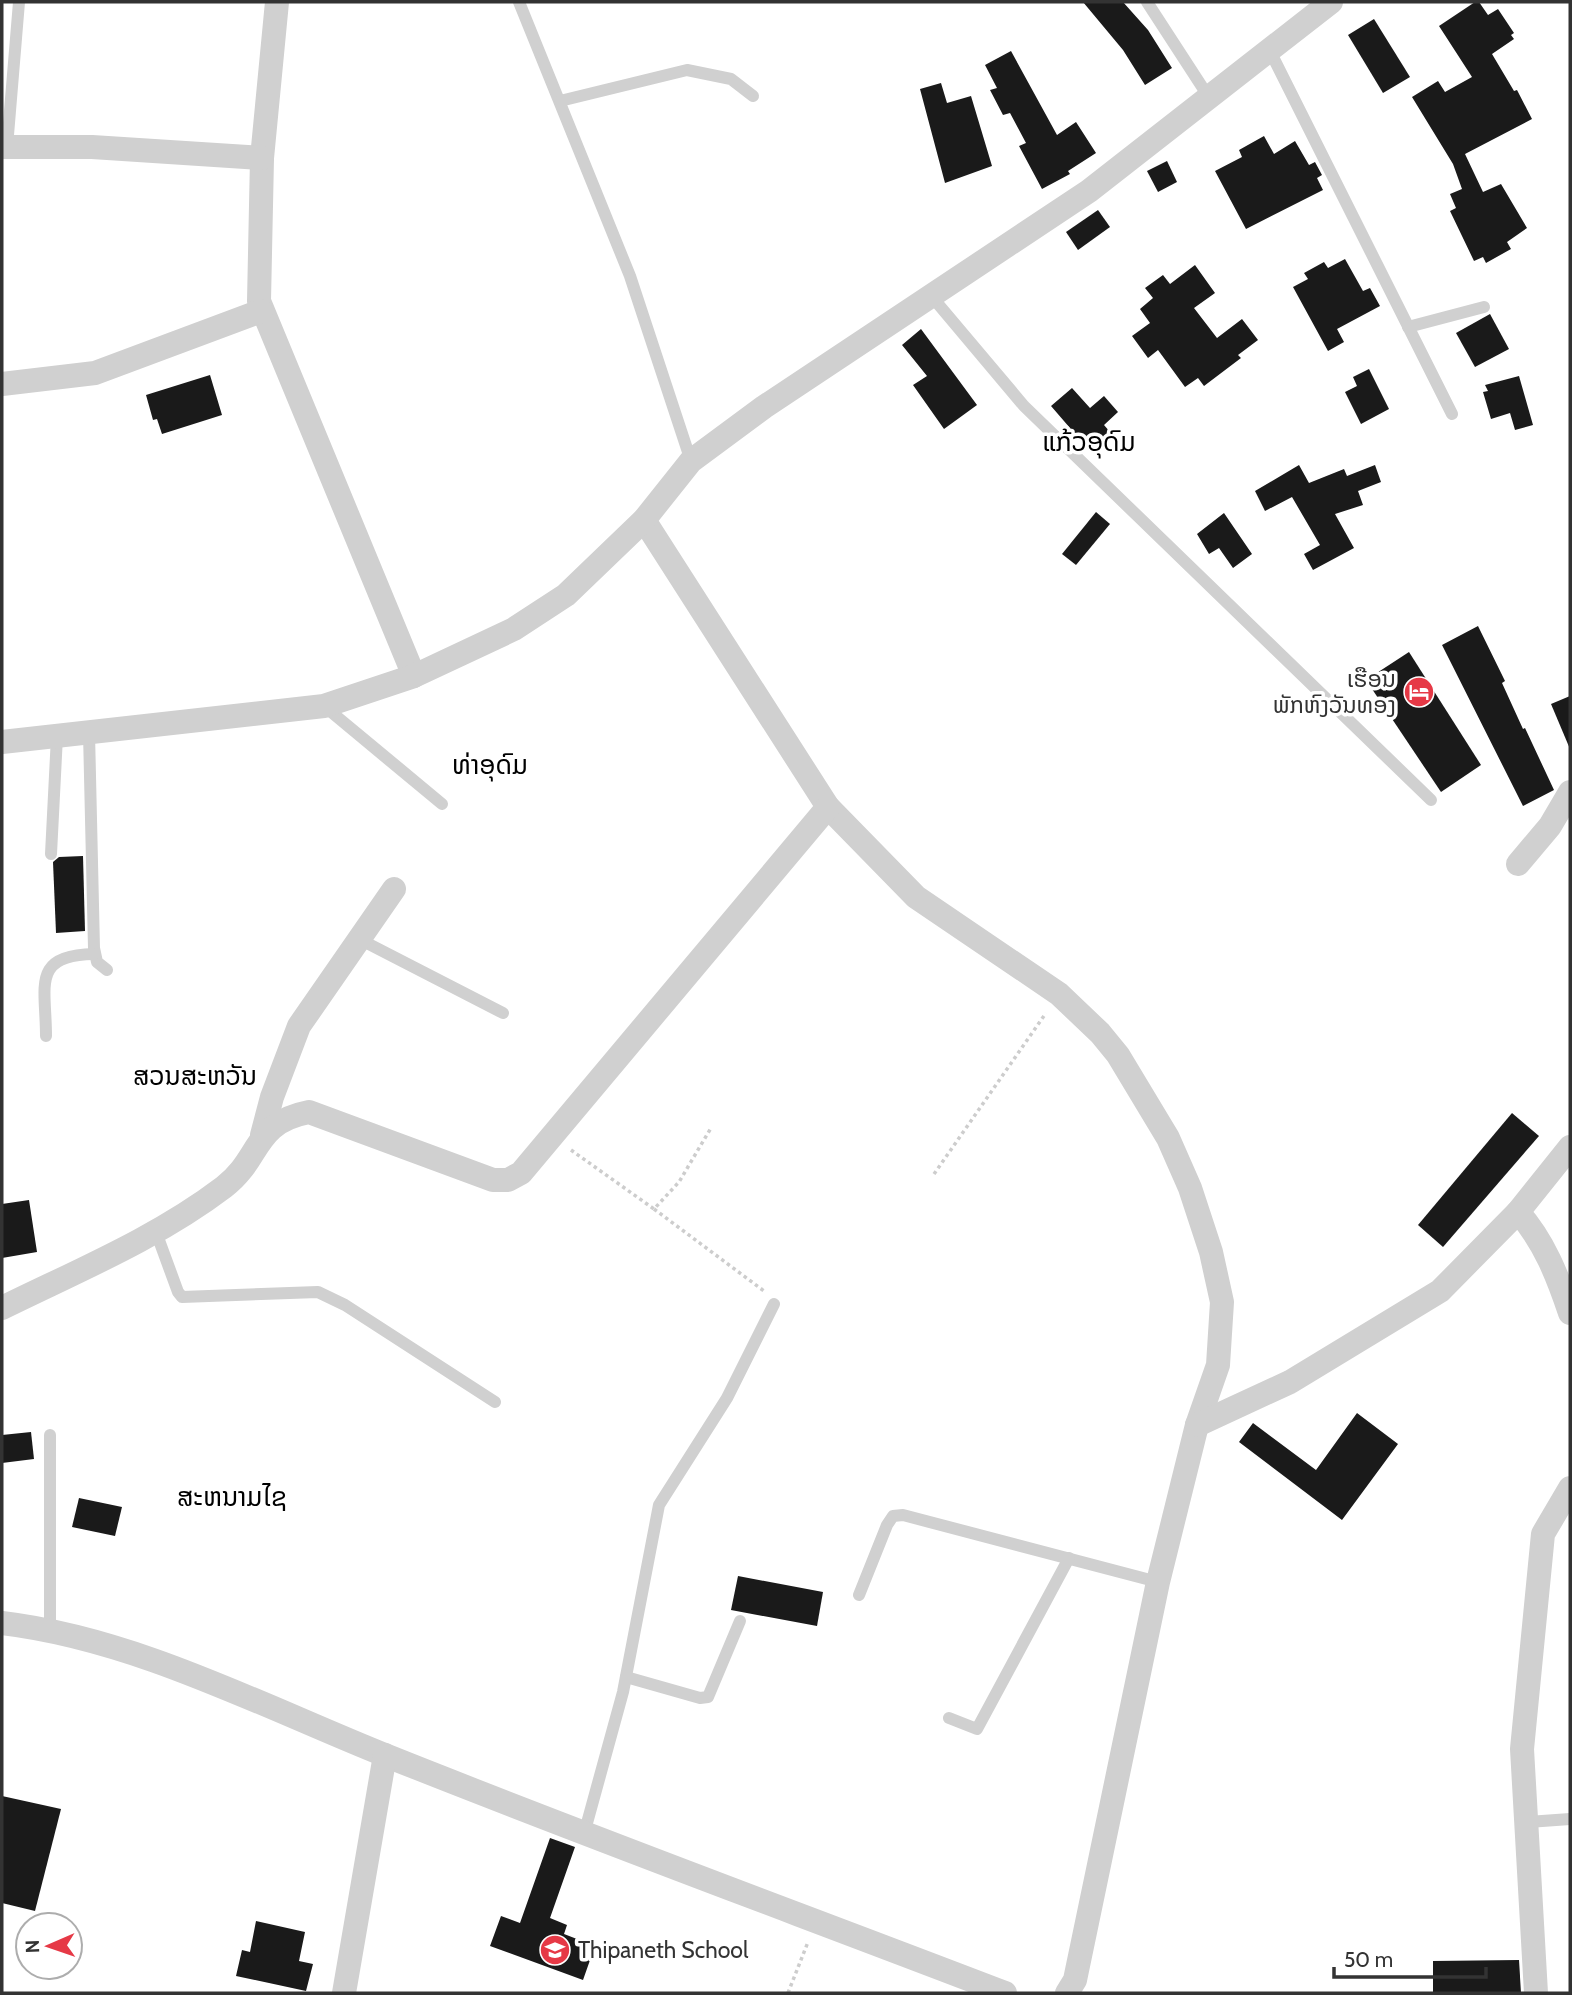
<svg xmlns="http://www.w3.org/2000/svg" width="1572" height="1995" font-family="Cabin,'Noto Sans Lao',sans-serif">
<rect width="100%" height="100%" fill="#fff"/>
<g fill="#1a1a1a">
<path d="M1083,2H1123L1148,30L1172,68L1145,85L1123,50Z"/>
<path d="M1475,2H1479L1488,15L1498,9L1514,33L1511,35L1514,39L1492,54L1514,91L1517,90L1532,119L1465,154L1483,192L1501,184L1527,228L1507,242L1511,249L1486,263L1483,257L1474,261L1450,211L1456,208L1450,194L1462,189L1453,164L1412,97L1438,81L1445,92L1472,77L1439,26Z"/>
<path d="M1374,19L1410,77L1383,93L1348,35Z"/>
<path d="M1011,51L1057,135L1076,122L1096,153L1068,171L1070,174L1042,189L1019,146L1026,143L1010,113L1003,115L990,90L997,88L985,65Z"/>
<path d="M941,83L947,103L971,96L992,166L945,183L920,89Z"/>
<path d="M1264,136L1274,154L1295,141L1309,165L1315,162L1322,175L1317,178L1323,190L1246,229L1215,171L1242,157L1239,150Z"/>
<path d="M1167,161L1177,182L1158,192L1147,171Z"/>
<path d="M1098,210L1110,227L1078,250L1066,232Z"/>
<path d="M1345,259L1363,291L1370,288L1380,306L1337,329L1344,342L1328,351L1293,287L1308,279L1304,273L1324,262L1328,268Z"/>
<path d="M1195,265L1215,293L1194,308L1217,338L1242,319L1258,340L1238,355L1241,358L1204,386L1198,378L1185,387L1158,350L1148,358L1132,336L1150,323L1140,309L1153,298L1145,288L1163,275L1170,284Z"/>
<path d="M1490,314L1509,349L1475,367L1456,333Z"/>
<path d="M921,329L977,405L944,429L913,385L927,376L902,345Z"/>
<path d="M1369,369L1389,409L1361,424L1345,392L1357,386L1353,377Z"/>
<path d="M210,375L222,415L162,434L157,419L153,420L146,395Z"/>
<path d="M1519,376L1533,425L1515,430L1510,413L1491,419L1483,392L1488,391L1485,385Z"/>
<path d="M1072,388L1090,408L1104,396L1118,412L1104,425L1110,432L1089,450L1051,406Z"/>
<path d="M1299,465L1309,483L1344,469L1347,476L1375,465L1381,482L1358,491L1363,505L1335,514L1354,548L1313,570L1304,554L1320,545L1292,497L1265,511L1255,491Z"/>
<path d="M1096,512L1110,524L1076,565L1062,554Z"/>
<path d="M1224,513L1252,554L1233,568L1219,548L1209,554L1197,534Z"/>
<path d="M1478,626L1505,681L1502,683L1523,729L1525,728L1554,790L1523,806L1442,645Z"/>
<path d="M1409,652L1481,765L1441,792L1366,680Z"/>
<path d="M1570,696V749L1551,704Z"/>
<path d="M83,856L85,931L56,933L53,862L59,857Z"/>
<path d="M1512,1113L1539,1136L1443,1247L1418,1225Z"/>
<path d="M29,1200L37,1252L2,1258V1204Z"/>
<path d="M1357,1413L1398,1444L1342,1520L1239,1442L1253,1423L1316,1470Z"/>
<path d="M31,1432L34,1459L2,1463V1435Z"/>
<path d="M79,1498L122,1507L115,1536L72,1527Z"/>
<path d="M738,1576L823,1592L817,1626L731,1610Z"/>
<path d="M2,1796L61,1809L35,1911L2,1903Z"/>
<path d="M550,1838L575,1847L550,1918L567,1925L564,1934L595,1946L583,1980L490,1946L501,1916L520,1923Z"/>
<path d="M256,1921L305,1932L299,1961L313,1964L306,1991L236,1976L242,1950L250,1952Z"/>
<path d="M1519,1960L1521,1993H1433V1961Z"/>
</g>
<g fill="none" stroke-linecap="round" stroke-linejoin="round">
<g stroke="#cdcdcd" stroke-width="3.5" stroke-dasharray="3.5 3.5" stroke-linecap="butt">
<path d="M571,1150L654,1209L679,1182L711,1128"/>
<path d="M934,1174L1046,1013"/>
<path d="M654,1209L764,1291"/>
<path d="M788,1993L808,1942"/>
</g>
<g stroke="#d0d0d0" stroke-width="12">
<path d="M519,2L630,276L691,461"/>
<path d="M1147,2L1210,99"/>
<path d="M1270,51L1452,414"/>
<path d="M560,101L687,70L731,79L753,96"/>
<path d="M7,147L19,2"/>
<path d="M933,298L1024,406L1431,800"/>
<path d="M1408,327L1484,307"/>
<path d="M324,706L442,804"/>
<path d="M89,733L94,948L97,962L107,970"/>
<path d="M51,854L57,736"/>
<path d="M359,939L503,1013"/>
<path d="M46,1036C46,986 31,955 94,954"/>
<path d="M156,1232L178,1292L182,1297L318,1292L345,1305L495,1402"/>
<path d="M50,1435V1628"/>
<path d="M859,1595L887,1525L893,1516L903,1515L1158,1582"/>
<path d="M626,1677L700,1698L708,1697L740,1621"/>
<path d="M949,1718L977,1729L1069,1558"/>
<path d="M1528,1822L1570,1819"/>
<path d="M584,1834L623,1692L659,1505L727,1398L774,1304"/>
</g>
<g stroke="#d0d0d0" stroke-width="24">
<path d="M277,2L262,158L259,301L414,676"/>
<path d="M2,147H92L262,158"/>
<path d="M2,384L95,373L261,311"/>
<path d="M644,520L828,807L916,897L1059,994L1100,1033L1118,1055L1168,1138L1190,1188L1211,1252L1222,1302L1218,1365L1197,1425L1158,1582L1075,1980L1067,1993"/>
<path d="M2,742L324,706L414,676L514,629L566,595L644,520L691,461L764,407L1089,191L1331,2"/>
<path d="M1518,864L1550,826L1570,792"/>
<path d="M262,1135L272,1097L299,1026L394,889"/>
<path d="M1518,1212C1544,1241 1558,1277 1570,1313"/>
<path d="M2,1308C77,1271 157,1238 224,1187C262,1158 252,1123 309,1112L493,1180H508L521,1173L828,807"/>
<path d="M1197,1425L1290,1382L1440,1291L1518,1212L1570,1147"/>
<path d="M2,1623C136,1639 262,1706 387,1756C592,1838 799,1914 1005,1993"/>
<path d="M344,1993L385,1755"/>
<path d="M1536,1993L1522,1749L1543,1534L1570,1488"/>
</g>
</g>
<defs>
<g id="hotel-disc" transform="scale(1.575)"><circle r="9.5" fill="#e63946" stroke="#fff"/><path d="M-6-4.5h1.5V1H6V5H4.5V3h-9V5H-6ZM-4 0a1.8 1.8 0 1 1 3.6 0ZM.5 0V-2.5h3Q6-2.5 6 0Z" fill="#fff"/></g>
<g id="school-disc" transform="scale(1.575)"><circle r="9.5" fill="#e63946" stroke="#fff"/><path d="M0-5L7-2L0 1L-7-2ZM-4 1L0 2.5L4 1V4Q0 6-4 4Z" fill="#fff"/></g>
</defs>
<g fill-rule="evenodd">
<use href="#hotel-disc" x="1419" y="692"/>
<use href="#school-disc" x="555" y="1950"/>
</g>
<g text-anchor="middle" stroke-width="7" stroke-linejoin="round" paint-order="stroke">
<g font-size="23" fill="#333" stroke="#fff" text-anchor="end">
<text x="1396" y="687">ເຮືອນ<tspan x="1396" dy="26">ພັກຫົງວັນທອງ</tspan></text>
<text x="578" y="1958" text-anchor="start">Thipaneth School</text>
</g>
<g font-size="26" fill="#000" stroke="#fff">
<text x="1089" y="451">ແກ້ວອຸດົມ</text>
<text x="490" y="774">ທ່າອຸດົມ</text>
<text x="195" y="1085">ສວນສະຫວັນ</text>
<text x="232" y="1506">ສະຫນາມໄຊ</text>
</g>
</g>
<rect width="1572" height="1995" fill="none" stroke="#333333" stroke-width="7"/>
<g transform="translate(49 1946) rotate(268)"><circle r="33" fill="#ffffff" stroke="#adadad" stroke-width="2"/>
<path d="M0-5L12 26L0 18L-12 26Z" fill="#e63946"/>
<text y="-10" font-size="19" font-weight="bold" text-anchor="middle" fill="#333333">N</text>
</g>
<path d="M1334 1967v10h152v-10" fill="none" stroke="#333333" stroke-width="3.5"/>
<text x="1344" y="1967" font-size="21" fill="#333333" stroke="#ffffff" stroke-width="5" paint-order="stroke">50 m</text>
</svg>
